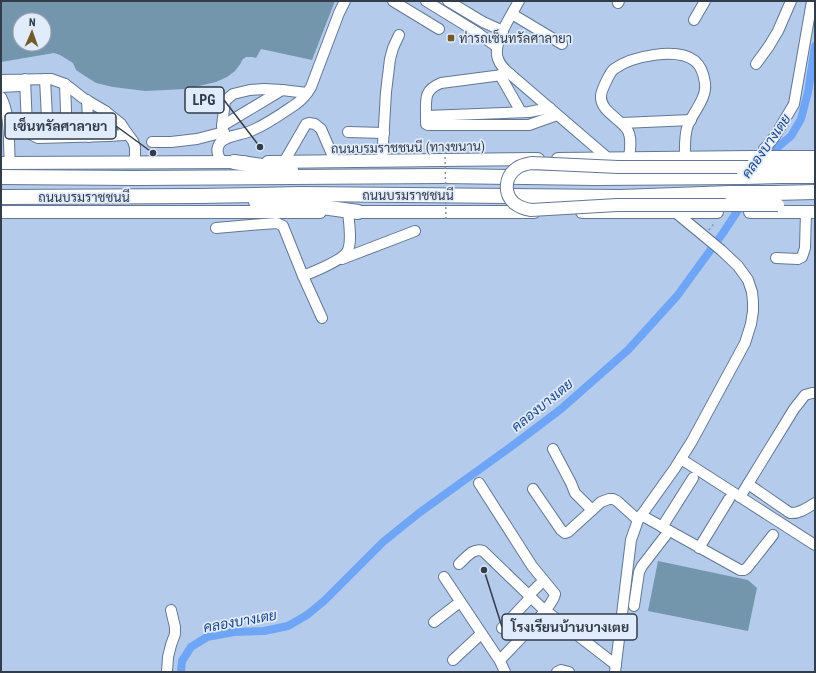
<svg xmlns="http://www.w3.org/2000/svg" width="816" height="673" font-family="'Roboto Condensed',Sarabun,sans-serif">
<rect width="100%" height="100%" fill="#b5cbeb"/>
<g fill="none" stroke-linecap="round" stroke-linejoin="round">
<g stroke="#6fa5f7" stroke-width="8">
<path d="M770,160L779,146L791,136L801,119L808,92L815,46"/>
<path d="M181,672L182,661L191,647L207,637L234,632L264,631L288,626L307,615L324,601L383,542L419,513L516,443L561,409L628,350L677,296L723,233L761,175"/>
</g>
</g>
<g fill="#7496ad" fill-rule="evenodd">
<path d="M1,1H335L312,60L261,49L256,58L252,57H246L242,60L241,63L235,71L227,77L216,82L186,89L145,91L113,87L96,83L82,74L76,70L73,63L60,55L54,53L1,62ZM20,20H44V44H20Z"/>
<path d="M658,561L748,580L757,588L748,631L648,611Z"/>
</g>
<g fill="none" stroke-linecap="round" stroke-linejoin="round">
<g stroke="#637794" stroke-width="12">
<g id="minor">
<path d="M393,1L439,29"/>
<path d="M426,1L478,33L497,47"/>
<path d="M448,1L483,22L503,31"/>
<path d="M519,1C511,16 492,43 498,59C500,65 505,70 510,74L609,159"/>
<path d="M618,3L619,1"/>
<path d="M512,14L562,44"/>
<path d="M694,20L705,1"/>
<path d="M756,64L769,46L778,31L791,1"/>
<path d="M510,74L441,83C424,90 426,98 426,114C426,118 426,121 426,124L428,125H529L557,115"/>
<path d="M500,75L521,112"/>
<path d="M45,79L48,137"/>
<path d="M1,80L51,79L65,84L83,98L105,111L121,124L127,133L124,135L109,136L38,138L32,135L27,127L25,79"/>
<path d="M65,84L67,137"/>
<path d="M1,87L20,86"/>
<path d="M1,97C11,116 8,142 10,163"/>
<path d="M87,100L89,137"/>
<path d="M105,111L109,136"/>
<path d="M426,116L529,112L550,108"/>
<path d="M622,123L691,120"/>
<path d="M222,126L282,90"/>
<path d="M348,132L384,133"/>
<path d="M127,133L133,141L135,147V163"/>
<path d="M225,139L222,126L225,101L233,94L250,90L264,89L282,90L307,93"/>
<path d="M152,142H171L197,139L224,132"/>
<path d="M764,149L768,145L775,136L794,104L812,1"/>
<path d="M629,158C630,150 632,139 628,131C622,119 600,112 601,96C601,91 610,72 614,69C632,56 677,47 695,61C701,66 704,76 705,83C707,98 694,111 688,125C684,135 685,147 685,158"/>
<path d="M382,161L386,92L390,59L393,48L399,35"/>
<path d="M284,162L306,124L309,123L315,124L321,129L335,161"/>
<path d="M223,163C218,157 215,150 220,143C225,136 240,135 248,132C265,126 281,114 296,104C303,99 307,94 311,87L339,13L345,1"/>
<path d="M216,228L263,224L277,223L283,226L303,276"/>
<path d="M776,258L798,259L802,257L805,248L806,212"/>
<path d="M342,259L415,231"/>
<path d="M322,318L303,276C313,272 344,260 348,250C352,240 349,223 348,212"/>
<path d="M553,449L571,483L575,493L592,510"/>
<path d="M681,459L815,545"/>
<path d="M748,484L790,513C799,514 807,508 815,503"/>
<path d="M533,489L561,530L565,533L568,532L601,502L609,499H613L617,501L638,520"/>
<path d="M740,497L794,409L805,395L812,393H815"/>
<path d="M641,515L740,570H744L747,568L773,535"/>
<path d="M662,527L693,478"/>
<path d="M699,548L729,499"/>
<path d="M459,564C466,558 473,547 483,551L541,607L616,665"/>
<path d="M444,577L498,658H502C513,646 553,607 555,594L532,566L479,483"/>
<path d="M529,595L539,585"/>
<path d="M634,606L639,572L642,566L669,531"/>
<path d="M434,622L460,602"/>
<path d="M502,628L531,597"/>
<path d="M499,659L505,672"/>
<path d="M453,660L481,634"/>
<path d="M167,672L168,657L171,645L175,634V627L171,610"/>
<path d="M557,672L561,670L569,672"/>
<path d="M615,672L631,540L638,520L675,468L692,441L745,343L751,324L753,311V302L752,292L748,280L738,266L721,250L675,212"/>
</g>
</g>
<g stroke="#637794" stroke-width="14">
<g id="major">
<path d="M785,157H815"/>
<path d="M558,159L753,157"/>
<path d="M268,162L538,159"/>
<path d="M1,163L244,162"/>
<path d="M782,167H815"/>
<path d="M1,212H320"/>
<path d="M350,212H534"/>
<path d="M582,212H717"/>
<path d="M750,212H815"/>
</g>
</g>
<g stroke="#637794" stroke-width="16">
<g id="highway">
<path d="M234,162L291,170"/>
<path d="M780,176H815"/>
<path d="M1,177L134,178L443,176L595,178L743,177"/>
<path d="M774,193L815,192"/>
<path d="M1,197L199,196L301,194L621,197L730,193"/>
<path d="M256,202L315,206L358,212"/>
</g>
</g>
<path stroke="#8495ae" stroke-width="1.5" stroke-dasharray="2 3" stroke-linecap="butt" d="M709,230L715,222"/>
<use href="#minor" stroke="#fff" stroke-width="10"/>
<use href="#major" stroke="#fff" stroke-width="12"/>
<use href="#highway" stroke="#fff" stroke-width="14"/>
<g stroke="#637794" stroke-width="14" stroke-linecap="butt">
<g id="major-bridge">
<path d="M753,157H785"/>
<path d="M778,205H617L531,210C525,209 519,207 514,203C503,193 505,176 517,168C521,165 527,164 532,163L618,167H782"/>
</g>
</g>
<g stroke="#637794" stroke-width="16" stroke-linecap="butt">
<g id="highway-bridge">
<path d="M743,177L780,176"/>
<path d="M730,193H774"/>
</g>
</g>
<path stroke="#8495ae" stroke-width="1.5" stroke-dasharray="2 3" stroke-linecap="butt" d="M445,152L446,220"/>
<use href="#major-bridge" stroke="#fff" stroke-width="12"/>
<use href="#highway-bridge" stroke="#fff" stroke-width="14"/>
</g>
<rect fill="#74592b" stroke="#e0ebfc" stroke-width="1.5" x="447" y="34" width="8" height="8" rx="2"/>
<g text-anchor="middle" stroke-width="3.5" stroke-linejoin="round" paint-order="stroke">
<g font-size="13" fill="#333c49" stroke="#e0ebfc" text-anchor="start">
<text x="459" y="43">ท่ารถเซ็นทรัลศาลายา</text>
</g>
<g font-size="13" fill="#333c49" stroke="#e0ebfc">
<text transform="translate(408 147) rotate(-1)" y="5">ถนนบรมราชชนนี (ทางขนาน)</text>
<text x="408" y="200">ถนนบรมราชชนนี</text>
<text x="84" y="202">ถนนบรมราชชนนี</text>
</g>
<g font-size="14" font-style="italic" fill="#1b4687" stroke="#e0ebfc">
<text transform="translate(766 146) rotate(-55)" y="5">คลองบางเตย</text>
<text transform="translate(542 405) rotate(-39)" y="5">คลองบางเตย</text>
<text transform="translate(240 621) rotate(-10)" y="5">คลองบางเตย</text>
</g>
</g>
<path fill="none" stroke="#333c49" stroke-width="1.5" d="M260 147L224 100M153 153L116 126M484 570L502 627"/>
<g fill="#333c49" stroke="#e0ebfc" stroke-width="1.5">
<circle cx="260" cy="147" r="4"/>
<circle cx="153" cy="153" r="4"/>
<circle cx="484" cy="570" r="4"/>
</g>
<g fill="#e0ebfc" stroke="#333c49" stroke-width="1.5">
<rect x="185" y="87" width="39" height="26" rx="4"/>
<rect x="5" y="113" width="111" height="26" rx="4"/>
<rect x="502" y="614" width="135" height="26" rx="4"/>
</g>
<g font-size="14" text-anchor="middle" font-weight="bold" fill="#333c49">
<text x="204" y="105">LPG</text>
<text x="60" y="131">เซ็นทรัลศาลายา</text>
<text x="570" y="632">โรงเรียนบ้านบางเตย</text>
</g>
<rect width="816" height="673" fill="none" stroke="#333c49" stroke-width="4"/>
<g transform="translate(32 32) rotate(2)"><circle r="19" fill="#e0ebfc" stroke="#9ba5b4"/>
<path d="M0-3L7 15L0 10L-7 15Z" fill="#74592b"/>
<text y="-6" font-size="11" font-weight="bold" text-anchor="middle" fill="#333c49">N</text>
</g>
</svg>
